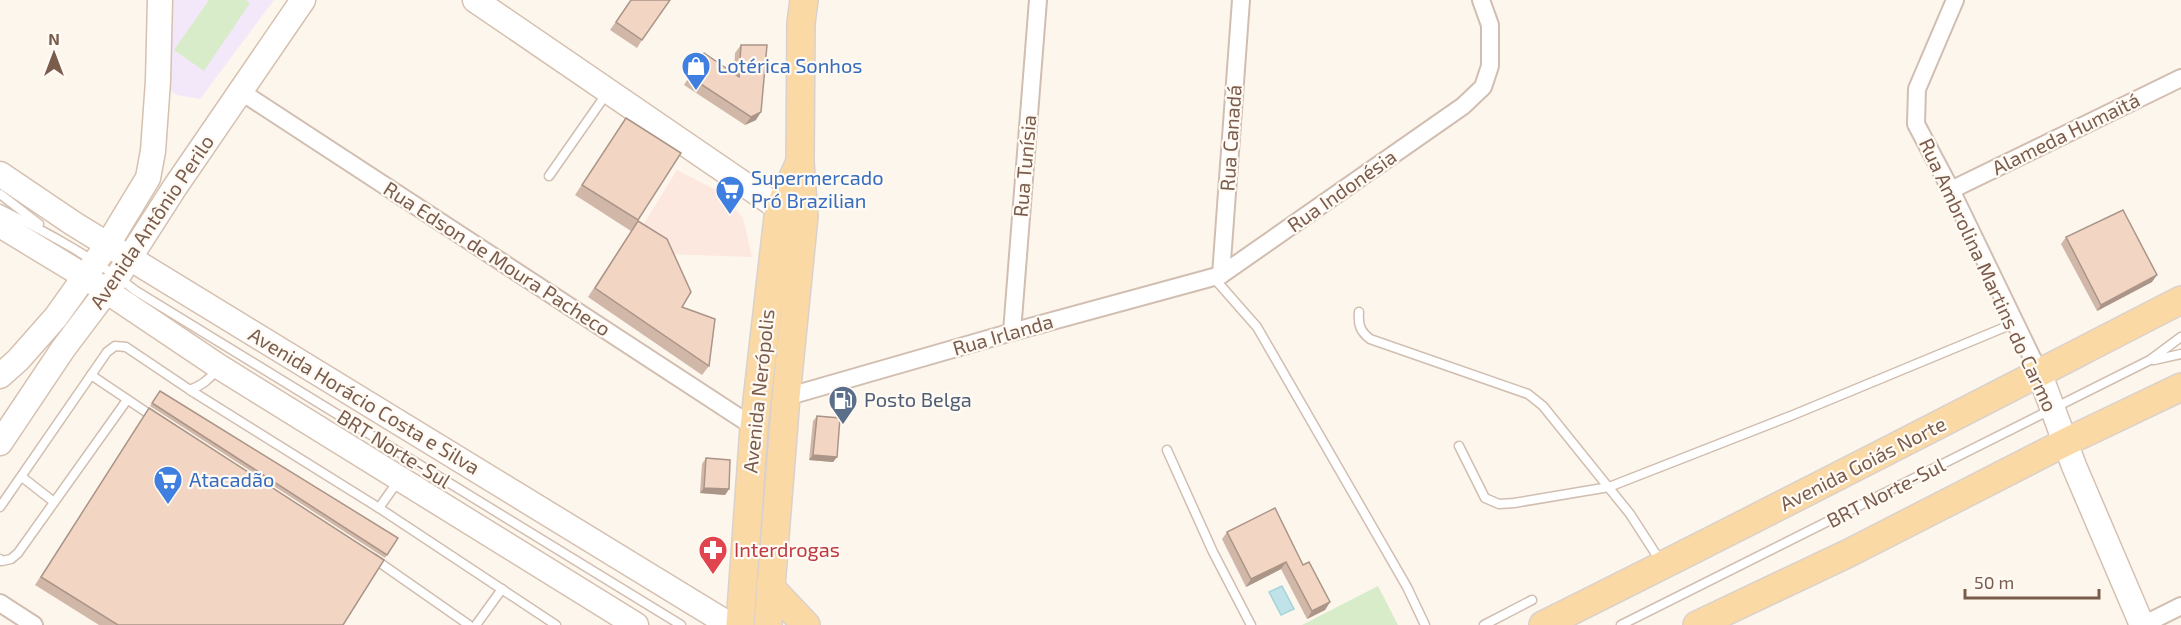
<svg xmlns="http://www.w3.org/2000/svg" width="2181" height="625" font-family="'Exo 2',sans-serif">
<rect width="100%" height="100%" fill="#fdf6ec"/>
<path fill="#fde8e0" d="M677,170L720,192L743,218L752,257L664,254L637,235Z"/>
<path fill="#f3e8fa" d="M165,0H274L200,99L177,95L163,86Z"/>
<g fill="#d8ecc9">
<path d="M209,0H245L250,3L204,71L174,50Z"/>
<path d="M1378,586L1398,625H1302Z"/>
</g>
<path fill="#bfe3e8" stroke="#a5d3da" stroke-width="1.5" d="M1282,586L1294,609L1281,615L1269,592Z"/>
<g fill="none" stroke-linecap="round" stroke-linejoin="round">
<g stroke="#d1beb0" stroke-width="11">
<g id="lane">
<path d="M549,176L607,93"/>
<path d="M0,194L39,224"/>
<path d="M0,209C48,233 94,258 136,291L681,625"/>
<path d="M1213,277L1257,327L1407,587L1425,625"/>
<path d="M1359,312C1358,325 1360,331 1370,339L1528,394L1543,406L1630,514L1661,562"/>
<path d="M2154,360L2181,354"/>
<path d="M91,375L155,418"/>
<path d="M190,390C202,385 209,380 217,369"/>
<path d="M1459,446L1485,498L1499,504L1514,503L1609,487L1793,415L2015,323"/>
<path d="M1167,450L1213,552L1251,625"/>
<path d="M22,477L54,502"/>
<path d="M0,507L107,352L115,346L126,347L190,390L379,508L556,625"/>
<path d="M379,508L398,481"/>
<path d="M373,558L469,625"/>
<path d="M0,559L2,561L11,559L18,553L127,400"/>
<path d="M476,625L502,589"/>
<path d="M1484,625L1532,600"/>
<path d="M1621,625L2150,360L2181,337"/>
</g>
</g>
<g stroke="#d1beb0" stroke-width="20">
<g id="street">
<path d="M1955,0L1917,89L1916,124L1951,190L2039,372"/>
<path d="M240,91L754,427"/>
<path d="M1951,190L2181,78"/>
<path d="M1221,275L1241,0"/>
<path d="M1012,332L1038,0"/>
<path d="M786,397L1012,332L1221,275L1463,106L1483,87L1490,66V25L1481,0"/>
<path d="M0,603L34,625"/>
<path d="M2143,625L2181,606"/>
</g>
</g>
<g stroke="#d6c0b0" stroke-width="27">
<g id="secondary">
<path d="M475,0L779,208L796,213"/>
<path d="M0,174L74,224L730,625"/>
<path d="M0,225L84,276L218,366L636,625"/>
<path d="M2039,372L2074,466L2142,625"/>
<path d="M0,376L18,360L56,317L108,244L148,178L153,151L158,81L160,0"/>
<path d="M0,443L63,349L118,276L175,187L303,0"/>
</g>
</g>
<g stroke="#dad1cd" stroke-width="30">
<g id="primary">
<path d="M770,587L806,625"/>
<path d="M740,625L754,427L779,208L799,164"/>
<path d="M768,625L786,397L804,216L800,162L801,23L804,0"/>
<path d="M1543,625C1757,519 1969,409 2181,300"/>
<path d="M1697,625L1849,553L2066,442L2181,387"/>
</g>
</g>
<use href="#lane" stroke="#fff" stroke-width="8"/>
<use href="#street" stroke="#fff" stroke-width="16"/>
<use href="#secondary" stroke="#fff" stroke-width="24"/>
<use href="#primary" stroke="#fbd9a5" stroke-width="27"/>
</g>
<g fill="#d1b7a8">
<path d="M631,0L642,40L637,48L610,30Z"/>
<path d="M741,45L756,120L745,125L684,85L704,53L734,73L735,53Z"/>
<path d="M626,118L638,221L682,307L709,366L702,375L588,297L631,231L575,195Z"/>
<path d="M2066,237L2152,282L2097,311L2061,244Z"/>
<path d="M160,391L398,538L385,558L150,406Z"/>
<path d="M149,408L343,625H99L35,585Z"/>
<path d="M817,416L837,457L833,462L809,460L813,421Z"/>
<path d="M706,458L729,489L725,495L700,493L702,464Z"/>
<path d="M1227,532L1303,565L1330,602L1325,610L1307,619L1281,569L1246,587L1222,539Z"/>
</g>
<g fill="#aa9588">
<path d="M761,112L756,120L745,125L751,117Z"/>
<path d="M2157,275L2152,282L2097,311L2101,305Z"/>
<path d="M813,455L837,457L833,462L809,460Z"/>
<path d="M704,488L729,489L725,495L700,493Z"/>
<path d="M1286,562L1281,569L1246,587L1251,579Z"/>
<path d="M1330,602L1325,610L1307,619L1312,611Z"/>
</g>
<g fill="#f3d5c3" stroke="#aa9588" stroke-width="1.5">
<path d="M631,0H670L642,40L616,22Z"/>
<path d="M741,45H767L761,112L751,117L690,77L704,53L739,77Z"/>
<path d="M626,118L681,153L638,220L582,185Z"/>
<path d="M2123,210L2157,275L2101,305L2066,237Z"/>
<path d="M638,221L667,239L691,292L682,307L715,319L709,366L595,288Z"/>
<path d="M160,391L398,538L387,555L152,403Z"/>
<path d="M149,408L384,560L343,625H118L41,577Z"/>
<path d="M817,416L840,418L837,457L813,455Z"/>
<path d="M706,458L730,460L729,489L704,488Z"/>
<path d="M1275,508L1303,565L1309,562L1330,602L1312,611L1286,562L1251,579L1227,532Z"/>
</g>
<defs>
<g id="shop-pin" transform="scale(1.5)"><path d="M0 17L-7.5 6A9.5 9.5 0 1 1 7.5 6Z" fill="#3f7fe0" stroke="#fffaf3"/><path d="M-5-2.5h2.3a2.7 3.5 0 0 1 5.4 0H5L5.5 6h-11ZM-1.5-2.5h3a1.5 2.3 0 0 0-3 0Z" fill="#fff"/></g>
<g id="supermarket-pin" transform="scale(1.5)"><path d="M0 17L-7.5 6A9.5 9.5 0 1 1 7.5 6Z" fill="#3f7fe0" stroke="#fffaf3"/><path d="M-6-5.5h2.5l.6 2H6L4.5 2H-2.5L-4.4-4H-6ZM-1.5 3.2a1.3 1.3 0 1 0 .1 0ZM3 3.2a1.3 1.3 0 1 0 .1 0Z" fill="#fff"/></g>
<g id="fuel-pin" transform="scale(1.5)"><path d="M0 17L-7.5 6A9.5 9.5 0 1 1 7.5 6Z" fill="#5c6f8a" stroke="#fffaf3"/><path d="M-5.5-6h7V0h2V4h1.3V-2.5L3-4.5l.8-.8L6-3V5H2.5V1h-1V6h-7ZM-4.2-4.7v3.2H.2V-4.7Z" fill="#fff"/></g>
<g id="pharmacy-pin" transform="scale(1.5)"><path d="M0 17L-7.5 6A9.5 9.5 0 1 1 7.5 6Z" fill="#e0444e" stroke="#fffaf3"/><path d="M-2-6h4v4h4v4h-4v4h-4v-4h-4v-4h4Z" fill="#fff"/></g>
</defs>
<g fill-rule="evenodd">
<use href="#shop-pin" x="696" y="66"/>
<use href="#supermarket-pin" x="730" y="190"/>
<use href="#fuel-pin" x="843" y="400"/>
<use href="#supermarket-pin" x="168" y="480"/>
<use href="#pharmacy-pin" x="713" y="550"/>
</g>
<g text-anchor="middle" stroke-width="4.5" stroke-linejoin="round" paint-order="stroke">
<g font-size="20" fill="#366cbe" stroke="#fffaf3" text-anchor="start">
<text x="717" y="73">Lotérica Sonhos</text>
<text x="751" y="185">Supermercado<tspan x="751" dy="23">Pró Brazilian</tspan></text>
<text x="189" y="487">Atacadão</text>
</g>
<g font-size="20" fill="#7a5c4d" stroke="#fffaf3">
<text transform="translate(2066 134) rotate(-26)" y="7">Alameda Humaitá</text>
<text transform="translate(1231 138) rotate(-86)" y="7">Rua Canadá</text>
<text transform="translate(1025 166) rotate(-85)" y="7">Rua Tunísia</text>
<text transform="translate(1342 191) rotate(-35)" y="7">Rua Indonésia</text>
<text transform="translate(152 222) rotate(-56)" y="7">Avenida Antônio Perilo</text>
<text transform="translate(497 259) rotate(33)" y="7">Rua Edson de Moura Pacheco</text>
<text transform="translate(1988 275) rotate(65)" y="7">Rua Ambrolina Martins do Carmo</text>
<text transform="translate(1003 335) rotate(-16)" y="7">Rua Irlanda</text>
<text transform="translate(759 391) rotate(-84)" y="7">Avenida Nerópolis</text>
<text transform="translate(364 401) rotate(31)" y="7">Avenida Horácio Costa e Silva</text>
<text transform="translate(394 449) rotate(32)" y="7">BRT Norte-Sul</text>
<text transform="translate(1863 464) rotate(-27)" y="7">Avenida Goiás Norte</text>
<text transform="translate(1886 493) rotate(-27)" y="7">BRT Norte-Sul</text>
</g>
<g font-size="20" fill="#4e5e75" stroke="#fffaf3" text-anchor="start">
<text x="864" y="407">Posto Belga</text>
</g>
<g font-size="20" fill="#be3a42" stroke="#fffaf3" text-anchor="start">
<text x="734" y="557">Interdrogas</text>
</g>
</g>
<g transform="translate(54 54)" stroke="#fffaf3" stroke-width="4.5" paint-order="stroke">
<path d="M0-4.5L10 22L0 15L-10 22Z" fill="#7a5c4d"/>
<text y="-9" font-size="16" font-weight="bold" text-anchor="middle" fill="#7a5c4d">N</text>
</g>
<path d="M1965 589v9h134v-9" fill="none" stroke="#7a5c4d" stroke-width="3"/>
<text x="1974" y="589" font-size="18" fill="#7a5c4d" stroke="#fffaf3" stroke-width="4.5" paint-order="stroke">50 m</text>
</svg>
